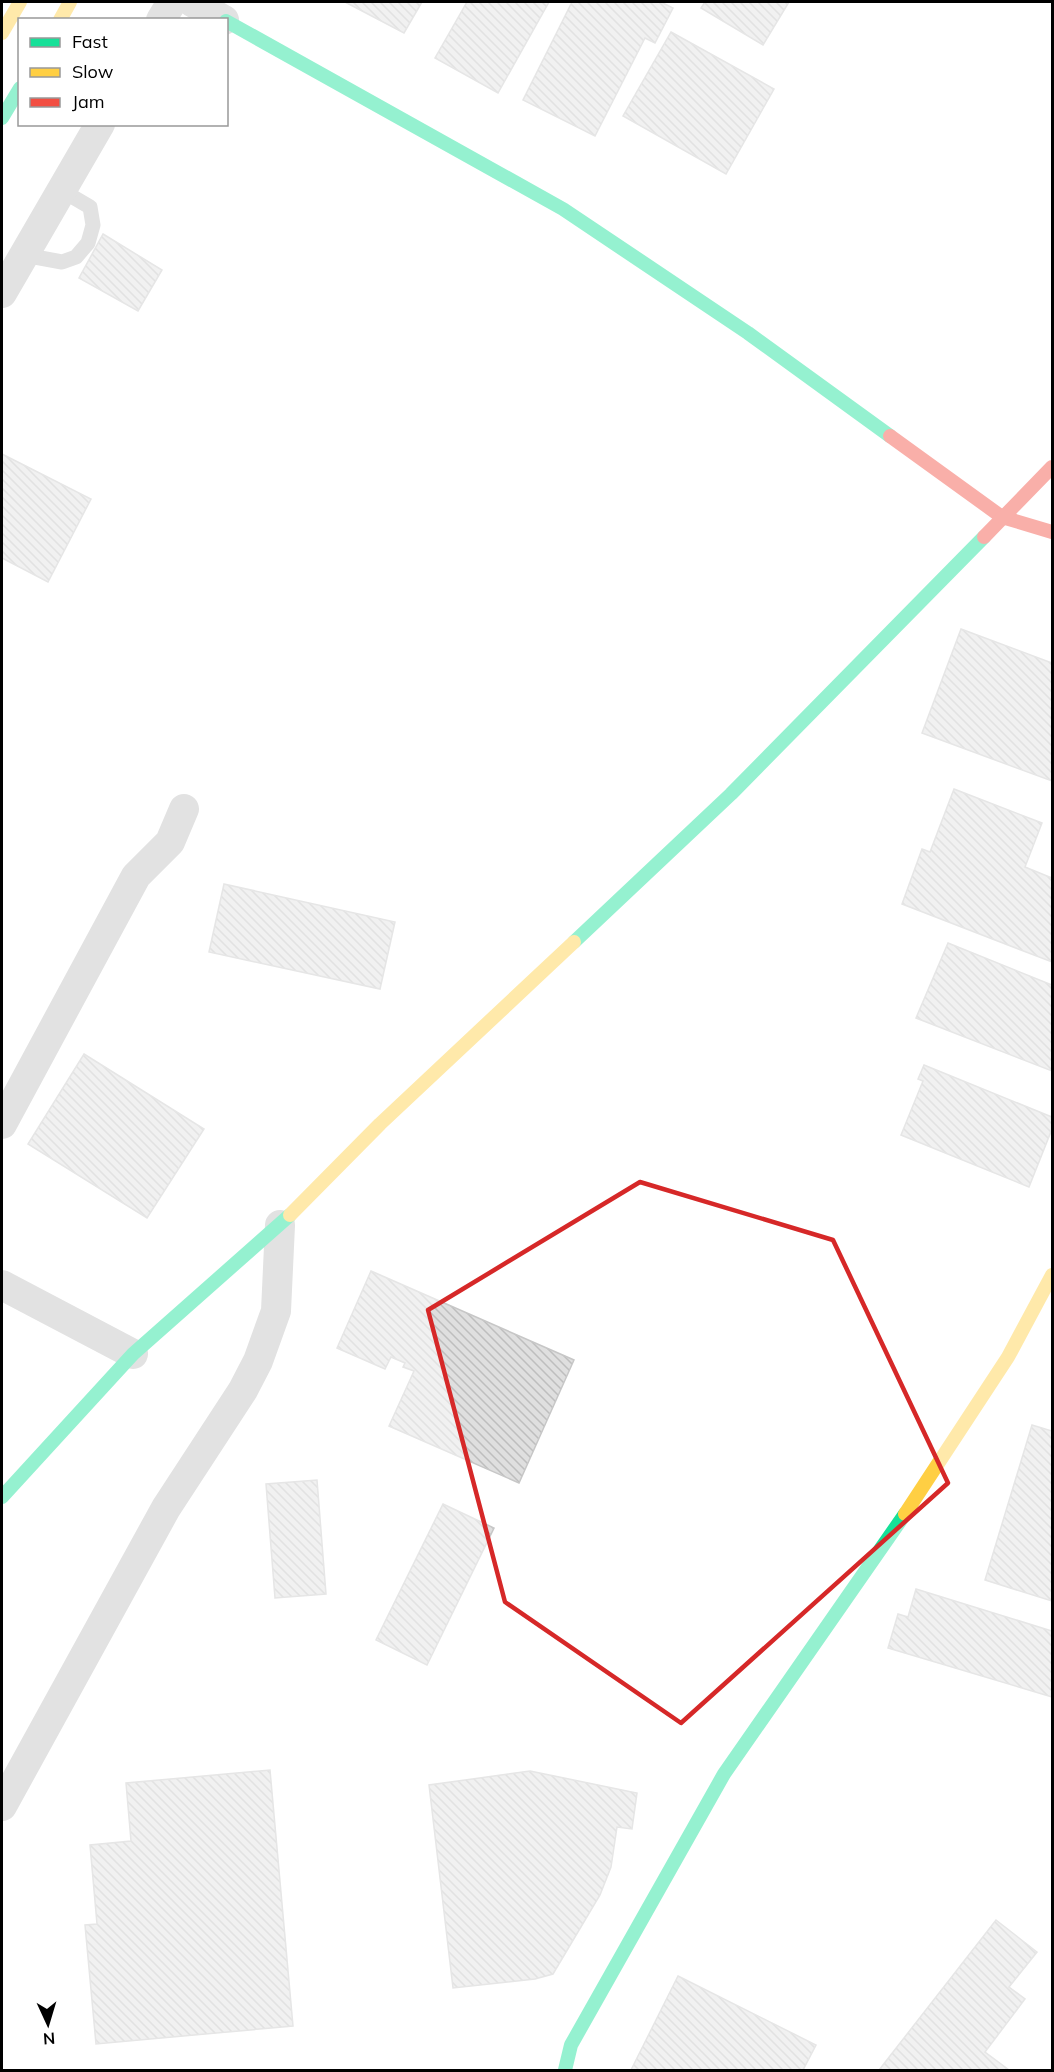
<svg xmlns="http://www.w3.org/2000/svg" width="1054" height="2072" font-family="Mulish,sans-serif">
<defs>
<pattern id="building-back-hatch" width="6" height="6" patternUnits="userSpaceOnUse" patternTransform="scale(1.5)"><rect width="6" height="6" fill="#dfdfdf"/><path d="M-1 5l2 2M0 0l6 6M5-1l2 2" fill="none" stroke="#bebebe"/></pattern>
</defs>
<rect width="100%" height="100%" fill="#fff"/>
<g fill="url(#building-back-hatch)" stroke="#c7c7c7" stroke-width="1.5">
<path d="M345,2H422L404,33Z"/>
<path d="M467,2H549L498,93L435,58Z"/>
<path d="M572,2H661L673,8L655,43L645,38L595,136L523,100Z"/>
<path d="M705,2H789L763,45L701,8Z"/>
<path d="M671,32L774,89L726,174L623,116Z"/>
<path d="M103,234L162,270L138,311L79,278Z"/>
<path d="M2,454L91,499L48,582L2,558Z"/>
<path d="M961,629L1052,663V781L922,733Z"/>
<path d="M954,789L1042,823L1025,867L1052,878V962L902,904L922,849L930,852Z"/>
<path d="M224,884L395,922L380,989L209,952Z"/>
<path d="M948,943L1052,985V1071L916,1018Z"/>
<path d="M84,1054L204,1129L147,1218L28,1144Z"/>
<path d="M924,1065L1052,1117V1129L1029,1187L901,1135L923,1081L918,1079Z"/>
<path d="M371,1271L574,1360L519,1483L389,1426L414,1371L403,1367L405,1363L391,1357L385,1369L337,1348Z"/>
<path d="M1032,1425L1052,1431V1601L985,1580Z"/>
<path d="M317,1480L326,1594L275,1598L266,1484Z"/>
<path d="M443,1504L494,1528L427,1665L376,1640Z"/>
<path d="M916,1589L1052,1631V1697L888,1648L898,1614L908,1617Z"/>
<path d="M270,1770L293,2026L96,2044L85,1925L97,1924L90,1845L131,1841L126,1783Z"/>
<path d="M530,1771L637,1793L632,1829L617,1827L611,1867L600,1895L553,1974L535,1979L453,1988L429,1785Z"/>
<path d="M996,1920L1037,1952L1009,1987L1025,1999L985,2052L1009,2070H879Z"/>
<path d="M678,1976L816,2045L803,2070H631Z"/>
</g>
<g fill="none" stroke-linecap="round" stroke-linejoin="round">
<path stroke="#bebebe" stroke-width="15" d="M24,255L62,262L76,257L88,243L93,225L90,207L61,190"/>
<g stroke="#bebebe" stroke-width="30">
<path d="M192,2L224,20"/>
<path d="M161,20L172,2"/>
<path d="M2,293L100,124"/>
<path d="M2,1124L136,876L170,842L184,809"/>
<path d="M2,1285L133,1354"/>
<path d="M2,1806L166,1508L243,1390L258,1361L276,1311L280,1225"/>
</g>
<g stroke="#16e098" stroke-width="14">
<path d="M226,21L563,209L748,333L890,436"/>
<path d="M2,118L20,88"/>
<path d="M574,942L731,794L984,537"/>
<path d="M2,1497L133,1354L290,1215"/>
<path d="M565,2070L571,2045L724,1774L905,1514"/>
</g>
<g stroke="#ffcf43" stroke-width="14">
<path d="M60,20L70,2"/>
<path d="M2,33L20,2"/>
<path d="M290,1215L380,1124L574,942"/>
<path d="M905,1514L1008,1357L1052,1275"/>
</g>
<g stroke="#f24e42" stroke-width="14">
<path d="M890,436L1002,517L1052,532"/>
<path d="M984,537L1052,467"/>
</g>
</g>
<path d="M0 0H1054V2072H0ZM640,1182L833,1240L948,1483L681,1723L505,1602L428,1310Z" fill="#fff" fill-opacity=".55" fill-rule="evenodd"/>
<path fill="none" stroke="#d62828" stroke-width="4.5" stroke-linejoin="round" d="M640,1182L833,1240L948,1483L681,1723L505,1602L428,1310Z"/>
<rect width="1054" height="2072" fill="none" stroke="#000000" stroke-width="6"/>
<rect x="18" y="18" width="210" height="108" fill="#ffffff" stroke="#999999" stroke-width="1.5"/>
<rect x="30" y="38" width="30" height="9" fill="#16e098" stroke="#999999" stroke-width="1.5"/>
<text x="72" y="48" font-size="18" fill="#000000">Fast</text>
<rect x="30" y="68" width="30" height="9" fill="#ffcf43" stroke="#999999" stroke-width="1.5"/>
<text x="72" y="78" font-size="18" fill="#000000">Slow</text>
<rect x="30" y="98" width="30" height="9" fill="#f24e42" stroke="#999999" stroke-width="1.5"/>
<text x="72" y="108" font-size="18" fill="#000000">Jam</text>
<g transform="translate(48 2024) rotate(176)" stroke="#ffffff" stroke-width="4.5" paint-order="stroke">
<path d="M0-4.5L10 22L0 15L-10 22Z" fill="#000000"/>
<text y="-9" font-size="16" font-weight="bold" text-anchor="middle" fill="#000000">N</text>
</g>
</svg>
